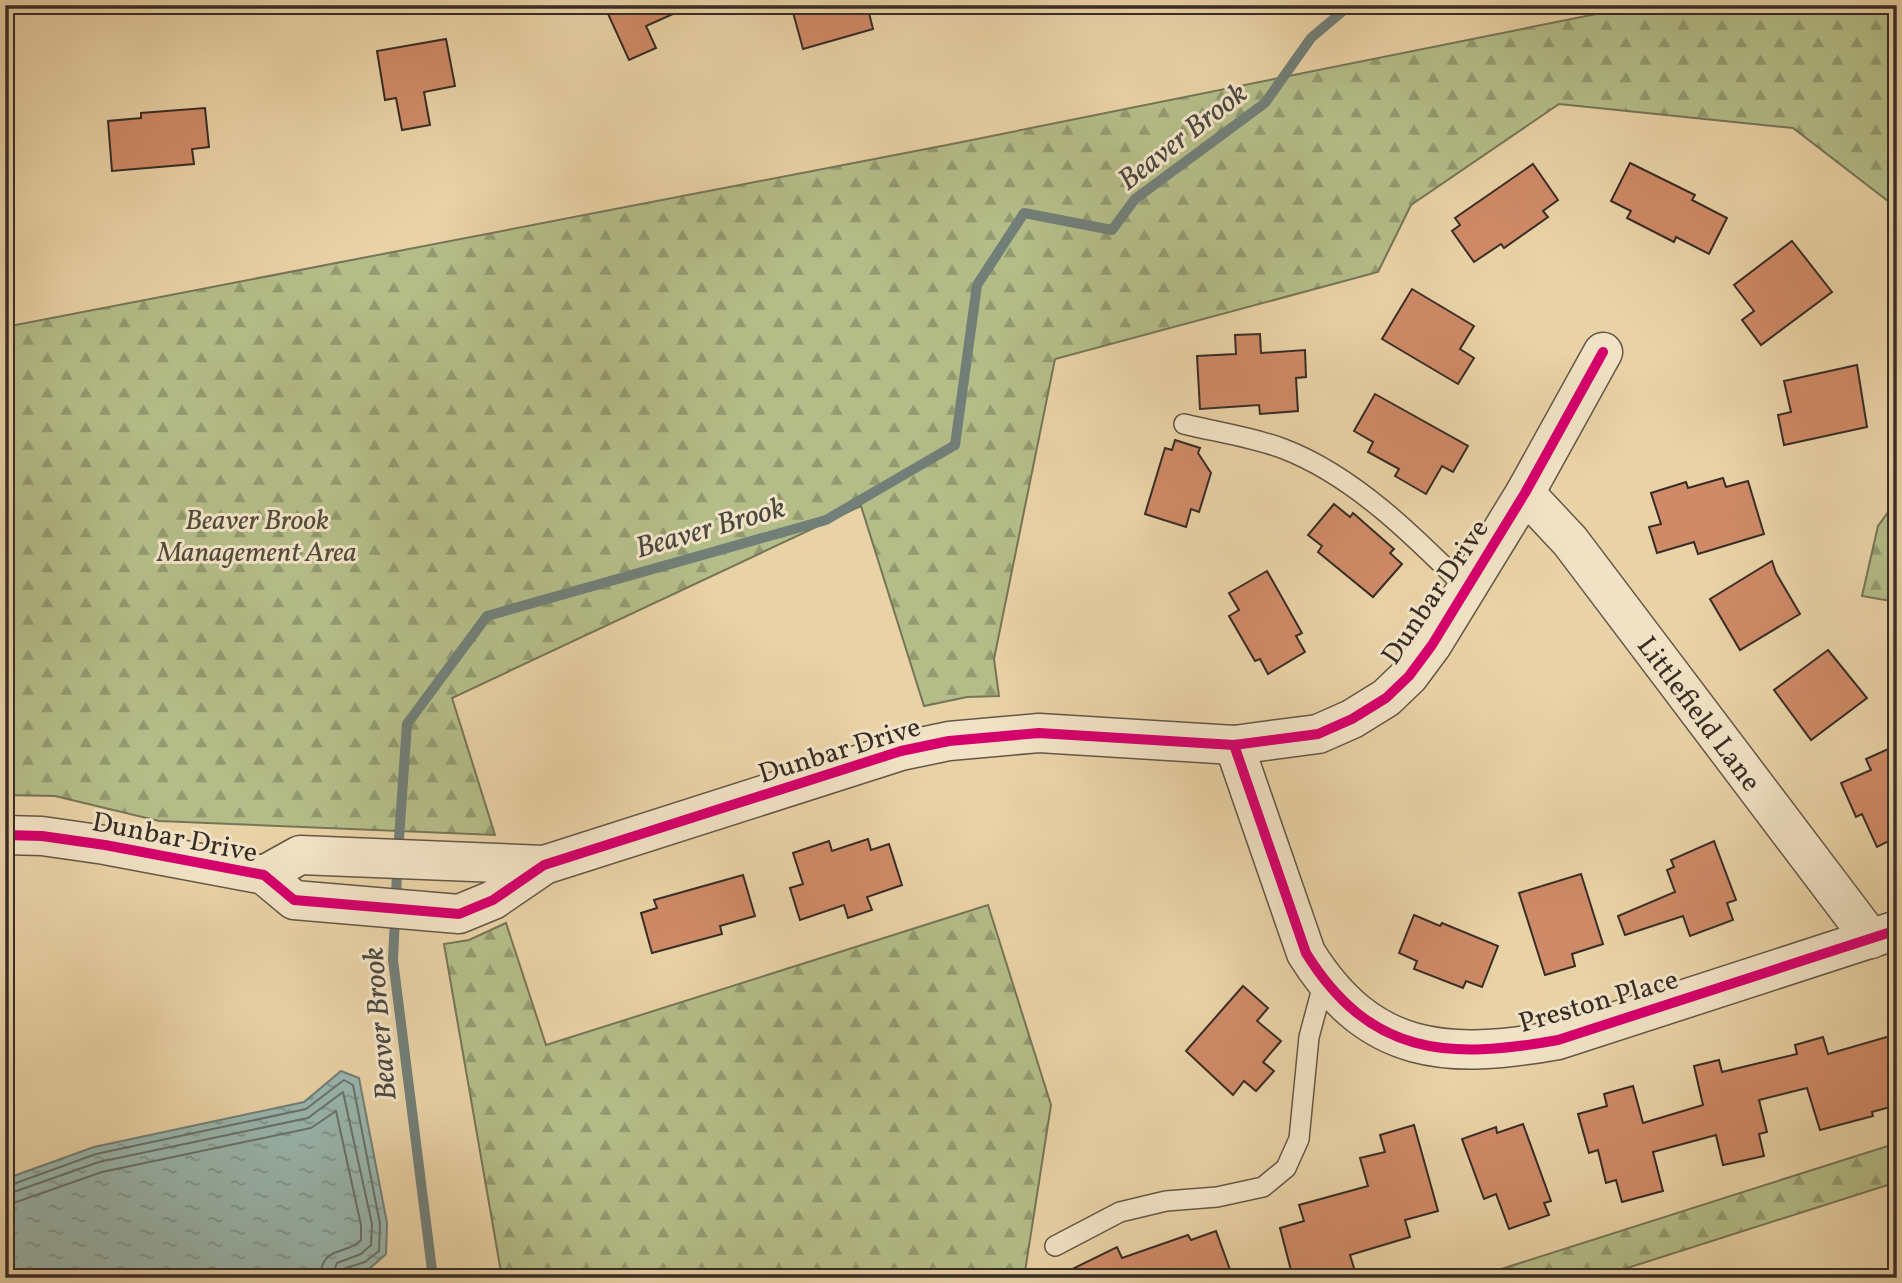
<svg xmlns="http://www.w3.org/2000/svg" width="1902" height="1283" font-family="Vollkorn,serif">
<defs>
<pattern id="forest-firs" width="22" height="20" patternUnits="userSpaceOnUse" patternTransform="scale(1.75)"><rect width="22" height="20" fill="#b4bd88"/><path d="M5 1l3.5 6h-7zM16 11l3.5 6h-7z" fill="#939a6f"/></pattern>
<pattern id="water-ripples" width="26" height="14" patternUnits="userSpaceOnUse" patternTransform="scale(1.75)"><rect width="26" height="14" fill="#99b6ae"/><path d="M2 4q2-2 4 0t4 0M15 11q2-2 4 0t4 0" fill="none" stroke="#7e948d"/></pattern>
</defs>
<rect width="100%" height="100%" fill="#e9d2a6"/>
<filter id="stains"><feTurbulence type="fractalNoise" baseFrequency=".00286" numOctaves="4"/><feColorMatrix values="0 0 0 0 .2 0 0 0 0 .09 0 0 0 0 .02 0 0 0 .5 -.17"/></filter>
<radialGradient id="worn" r=".72"><stop offset=".6" stop-color="#630" stop-opacity="0"/><stop offset="1" stop-color="#630" stop-opacity=".3"/></radialGradient>
<g fill="url(#forest-firs)" stroke="#767557" stroke-width="2">
<path d="M1641,5H1897V208L1793,128L1559,104L1411,205L1378,272L1055,359L994,659L999,696L967,697L924,706L861,506L452,698L495,835L159,821L55,796L5,795V327L952,144Z"/>
<path d="M1897,500V602L1862,596L1878,526Z"/>
<path d="M988,905L1051,1105L1024,1278H502L444,944L469,940L506,923L546,1045Z"/>
<path d="M1897,1143V1182L1596,1278H1473Z"/>
</g>
<path fill="url(#water-ripples)" stroke="#727f78" stroke-width="2" d="M341,1071L359,1078L387,1223L386,1254L369,1269L335,1278H5V1182L11,1177L94,1147L304,1102Z"/>
<g fill="none" stroke-linecap="round" stroke-linejoin="round">
<g stroke="#68726a" stroke-width="2">
<path d="M5,1187L96,1154L306,1109L344,1080L353,1085L380,1224L379,1251L365,1262L343,1269L340,1278"/>
<path d="M5,1195L99,1162L308,1118L343,1092L372,1224L371,1245L361,1254L337,1263L331,1278"/>
<path d="M5,1206L102,1172L311,1128L336,1111L361,1225V1240C346,1256 322,1244 320,1278"/>
</g>
<g stroke="#727f78" stroke-width="10">
<path d="M398,853L407,724L487,616L826,520L955,445L977,285L1024,213L1112,230L1135,199L1265,103L1311,38L1350,5"/>
<path d="M396,902L397,868"/>
<path d="M395,917L393,960L433,1278"/>
</g>
</g>
<g fill="#cf8a67" stroke="#382d26" stroke-width="2">
<path d="M604,5H693L646,26L656,48L629,60Z"/>
<path d="M791,5H867L873,29L803,49Z"/>
<path d="M446,39L455,86L424,92L430,125L402,130L396,98L385,100L377,51Z"/>
<path d="M205,108L209,147L192,149L194,164L112,171L108,121L141,118V113Z"/>
<path d="M1630,163L1695,195L1692,200L1727,218L1709,254L1676,237L1674,242L1627,218L1631,211L1611,201Z"/>
<path d="M1533,164L1558,200L1543,211L1548,217L1504,248L1501,244L1474,262L1452,231L1460,225L1455,218Z"/>
<path d="M1792,241L1832,292L1761,345L1742,320L1754,311L1734,285Z"/>
<path d="M1412,289L1474,326L1460,349L1474,358L1458,384L1382,339Z"/>
<path d="M1260,334L1261,353L1305,350L1306,377L1296,378L1298,411L1260,414L1259,405L1200,409L1197,356L1236,354L1235,335Z"/>
<path d="M1857,365L1867,427L1784,445L1778,415L1791,412L1784,381Z"/>
<path d="M1375,394L1468,446L1453,472L1442,466L1426,494L1395,476L1399,469L1368,452L1373,442L1354,431Z"/>
<path d="M1175,440L1200,448L1198,453L1211,473L1199,512L1191,509L1186,527L1145,514L1165,448L1172,450Z"/>
<path d="M1723,478L1726,487L1748,481L1764,534L1698,554L1694,542L1657,553L1649,527L1661,524L1651,493L1686,482L1688,488Z"/>
<path d="M1334,504L1350,517L1353,513L1394,549L1390,553L1402,564L1373,597L1318,552L1322,546L1308,535Z"/>
<path d="M1772,561L1776,573L1800,614L1740,650L1710,599Z"/>
<path d="M1267,571L1302,633L1296,636L1305,652L1268,674L1260,659L1255,661L1229,616L1239,610L1229,593Z"/>
<path d="M1828,650L1867,698L1811,740L1774,690Z"/>
<path d="M1897,745V837L1877,847L1862,814L1856,817L1841,783L1871,770L1866,759Z"/>
<path d="M868,839L871,850L889,844L902,885L867,897L872,910L848,918L844,905L800,920L790,888L803,884L793,853L829,841L832,851Z"/>
<path d="M1714,841L1736,900L1727,903L1733,920L1690,936L1683,916L1625,935L1618,916L1675,892L1667,870L1674,867L1671,860Z"/>
<path d="M1581,874L1603,944L1572,954L1575,966L1545,975L1519,893Z"/>
<path d="M743,875L755,916L720,926L722,934L652,953L641,913L657,908L654,900Z"/>
<path d="M1414,915L1440,926L1442,923L1498,946L1482,987L1466,981L1463,988L1414,969L1417,961L1399,953Z"/>
<path d="M1243,986L1268,1008L1257,1021L1281,1041L1263,1062L1274,1071L1256,1091L1244,1081L1233,1095L1186,1051Z"/>
<path d="M1897,1034V1105L1872,1112L1873,1116L1820,1130L1807,1088L1759,1100L1767,1132L1759,1134L1764,1156L1723,1165L1716,1135L1653,1152L1663,1191L1622,1202L1616,1180L1606,1183L1598,1150L1589,1153L1578,1114L1607,1106L1604,1094L1633,1086L1643,1123L1703,1105L1694,1066L1719,1060L1722,1072L1797,1054L1795,1045L1823,1037L1828,1054Z"/>
<path d="M1523,1124L1551,1201L1544,1203L1549,1215L1509,1229L1496,1194L1484,1199L1462,1139L1496,1127L1497,1133Z"/>
<path d="M1414,1125L1438,1211L1405,1220L1410,1237L1350,1255L1357,1278H1293L1280,1228L1304,1221L1299,1205L1368,1186L1360,1158L1385,1152L1380,1135Z"/>
<path d="M1216,1231L1233,1278H1054L1117,1247L1122,1258L1188,1235L1191,1240Z"/>
</g>
<g fill="none" stroke-linecap="round" stroke-linejoin="round">
<g stroke="#645646" stroke-width="22">
<g id="service">
<path d="M1184,424C1216,432 1253,437 1284,449C1354,476 1414,536 1467,589"/>
<path d="M1055,1246L1120,1212L1166,1201L1217,1197L1263,1187L1286,1168L1299,1139L1309,1037L1324,981"/>
</g>
</g>
<g stroke="#645646" stroke-width="41">
<g id="minor">
<path d="M1525,493L1570,541L1871,939"/>
<path d="M1234,745L1306,953C1370,1056 1448,1060 1558,1040L1897,930"/>
<path d="M5,835L42,836L105,845L264,875L294,900L459,914L493,900L544,865L901,751L949,741L1039,733L1234,745L1318,734L1352,719L1386,698L1409,676L1432,645L1525,493L1603,352"/>
<path d="M264,875L300,855L544,865"/>
</g>
</g>
<use href="#service" stroke="#f1e2c5" stroke-width="19"/>
<use href="#minor" stroke="#f1e2c5" stroke-width="38"/>
<g stroke="#f1e2c5" stroke-width="15">
<g id="cycleway">
<path d="M1234,745L1306,953C1370,1056 1448,1060 1558,1040L1897,930"/>
<path d="M5,835L42,836L105,845L264,875L294,900L459,914L493,900L544,865L901,751L949,741L1039,733L1234,745L1318,734L1352,719L1386,698L1409,676L1432,645L1525,493L1603,352"/>
</g>
</g>
<use href="#cycleway" stroke="#d6006c" stroke-width="10"/>
</g>
<g text-anchor="middle" stroke-width="6" stroke-linejoin="round" paint-order="stroke">
<g font-size="28" font-style="italic" fill="#514a3a" stroke="#f1e2c5">
<text x="257" y="529">Beaver Brook<tspan x="257" dy="32">Management Area</tspan></text>
</g>
<g font-size="28" fill="#382d26" stroke="#f1e2c5">
<text transform="translate(1434 591) rotate(-56)" y="10">Dunbar Drive</text>
<text transform="translate(1700 713) rotate(53)" y="10">Littlefield Lane</text>
<text transform="translate(839 749) rotate(-17)" y="10">Dunbar Drive</text>
<text transform="translate(175 836) rotate(11)" y="10">Dunbar Drive</text>
<text transform="translate(1598 1000) rotate(-16)" y="10">Preston Place</text>
</g>
<g font-size="30" font-style="italic" fill="#4b4841" stroke="#f1e2c5">
<text transform="translate(1182 136) rotate(-38)" y="10">Beaver Brook</text>
<text transform="translate(710 527) rotate(-16)" y="10">Beaver Brook</text>
<text transform="translate(379 1024) rotate(-95)" y="10">Beaver Brook</text>
</g>
</g>
<rect width="1902" height="1283" fill="none" stroke="#e9d2a6" stroke-width="28"/>
<rect x="7" y="7" width="1888" height="1269" fill="none" stroke="#382d26" stroke-width="3.5"/>
<rect x="14" y="14" width="1874" height="1255" fill="none" stroke="#382d26" stroke-width="2"/>
<rect width="100%" height="100%" filter="url(#stains)"/>
<rect width="100%" height="100%" fill="url(#worn)"/>
</svg>
